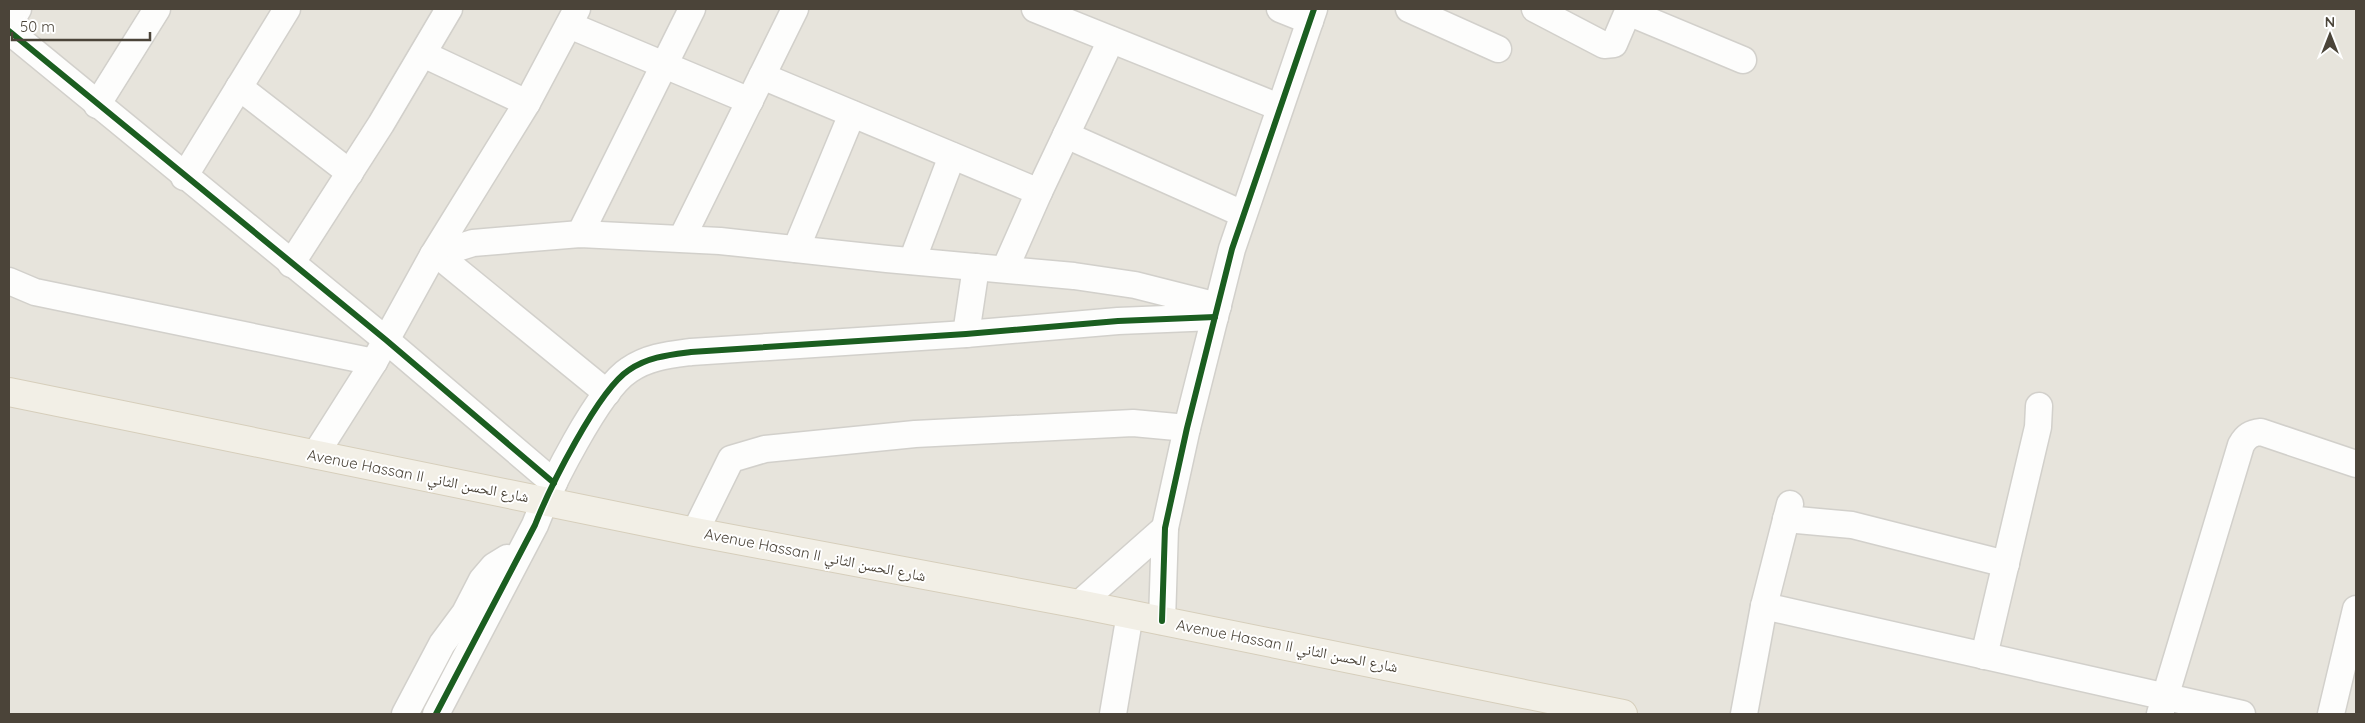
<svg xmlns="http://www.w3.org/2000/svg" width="2365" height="723" font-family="Quicksand,'Noto Naskh Arabic',sans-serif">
<rect width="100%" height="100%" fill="#f4f2ee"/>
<rect fill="#e7e4dc" x="9" y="9" width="2347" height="705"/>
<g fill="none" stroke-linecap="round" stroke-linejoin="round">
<g stroke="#d2d0cb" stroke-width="29">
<g id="minor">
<path d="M1035,9L1279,107"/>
<path d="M1280,9L1310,21"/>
<path d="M1409,9L1498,49"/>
<path d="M1535,9L1604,45L1614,44L1629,9"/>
<path d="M1628,12L1743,60"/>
<path d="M9,24L18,9"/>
<path d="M569,25L750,101"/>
<path d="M9,31L386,340L554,483"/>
<path d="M423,54L527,103"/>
<path d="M762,76L1039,192L1111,40"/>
<path d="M239,87L350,173"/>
<path d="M97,105L157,9"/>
<path d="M1066,135L1243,214"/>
<path d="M184,177L287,9"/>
<path d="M580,234L692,9"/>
<path d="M682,238L795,9"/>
<path d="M796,249L852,114"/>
<path d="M433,255L444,260L607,393"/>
<path d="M444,260L457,248L473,243L580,234L720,241L887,259L1074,276L1135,285L1218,306"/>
<path d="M912,261L952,156"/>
<path d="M291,264L381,124L449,9"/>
<path d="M1005,269L1039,192"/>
<path d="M9,281L35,292L374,362"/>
<path d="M966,334L976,267"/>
<path d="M315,455L374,362L433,255L527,103L577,9"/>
<path d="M1786,519L1852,525L2006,564"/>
<path d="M695,532L731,459L765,449L915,434L1133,423L1187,428"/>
<path d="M1079,604L1165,528"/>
<path d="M1764,606L2242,714"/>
<path d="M1162,621L1165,528L1187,428L1232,249L1314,9"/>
<path d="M1984,656L2038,427L2039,406"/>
<path d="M405,714L442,644L465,613L482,580L494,566L507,558"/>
<path d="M436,714L535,525C549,489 598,390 629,370C648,357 668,355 691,352L966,334L1118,321L1215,317"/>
<path d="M1113,714L1130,614"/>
<path d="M1744,714L1764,606L1790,504"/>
<path d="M2160,714L2241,445C2246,436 2251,433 2261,432L2356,464"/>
<path d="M2331,714L2356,609"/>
</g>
</g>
<g stroke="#d6cebb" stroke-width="30">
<path id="major" d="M9,392L695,532L1079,604L1623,714"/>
</g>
<use href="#minor" stroke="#fdfdfc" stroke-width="26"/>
<use href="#major" stroke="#f2efe6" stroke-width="28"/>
<g stroke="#fff" stroke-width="9">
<g id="cycleway">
<path d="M9,31L386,340L554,483"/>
<path d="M1162,621L1165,528L1187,428L1232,249L1314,9"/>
<path d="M436,714L535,525C549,489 598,390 629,370C648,357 668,355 691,352L966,334L1118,321L1215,317"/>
</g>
</g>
<use href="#cycleway" stroke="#1b5e20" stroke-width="6"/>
</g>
<g text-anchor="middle" stroke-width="4" stroke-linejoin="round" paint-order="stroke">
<g font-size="15" fill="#4b4439" stroke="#fff">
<text transform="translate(418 476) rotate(11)" y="5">Avenue Hassan II شارع الحسن الثاني</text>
<text transform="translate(815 555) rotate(11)" y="5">Avenue Hassan II شارع الحسن الثاني</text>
<text transform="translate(1287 646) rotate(11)" y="5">Avenue Hassan II شارع الحسن الثاني</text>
</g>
</g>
<rect width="2365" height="723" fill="none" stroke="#4b4439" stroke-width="20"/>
<g transform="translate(2330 35)" stroke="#ffffff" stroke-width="4" paint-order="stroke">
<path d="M0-4L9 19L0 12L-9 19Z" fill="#4b4439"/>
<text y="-8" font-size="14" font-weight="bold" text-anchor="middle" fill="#4b4439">N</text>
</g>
<path d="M12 32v8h138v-8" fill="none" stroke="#4b4439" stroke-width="2.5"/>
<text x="20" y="32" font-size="15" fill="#4b4439" stroke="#ffffff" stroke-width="4" paint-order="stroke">50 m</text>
</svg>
